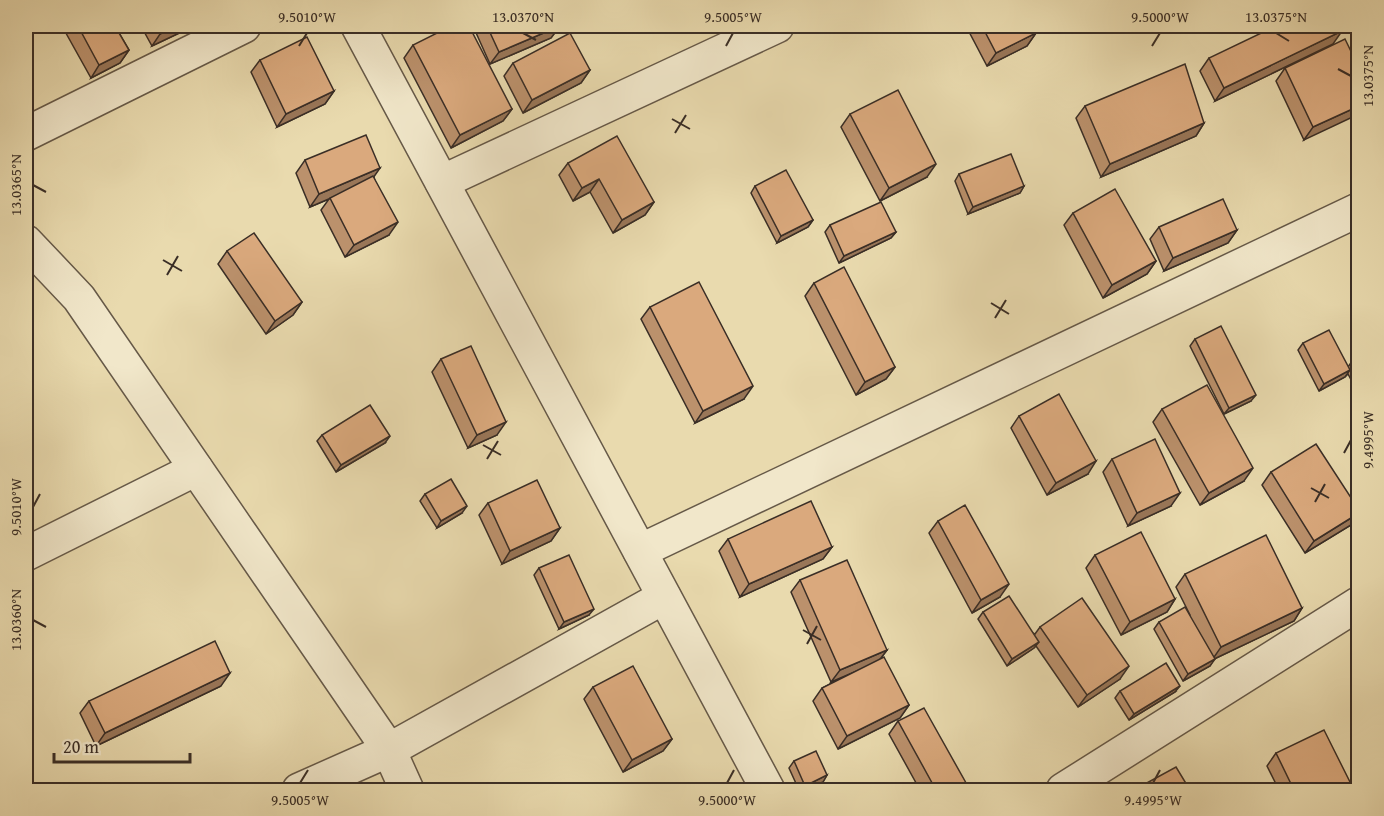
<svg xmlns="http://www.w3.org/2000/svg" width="1384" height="816" font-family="'Gentium Book Plus',serif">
<rect width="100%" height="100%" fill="#e9daae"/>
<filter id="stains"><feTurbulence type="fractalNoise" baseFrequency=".00333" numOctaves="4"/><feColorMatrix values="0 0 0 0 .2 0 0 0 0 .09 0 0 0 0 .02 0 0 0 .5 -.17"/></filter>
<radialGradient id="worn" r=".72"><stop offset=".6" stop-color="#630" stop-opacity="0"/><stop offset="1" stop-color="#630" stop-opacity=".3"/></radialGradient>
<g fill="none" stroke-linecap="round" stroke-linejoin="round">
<g stroke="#665948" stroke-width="36">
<g id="minor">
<path d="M358,26L768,790"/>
<path d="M26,134L244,26"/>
<path d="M442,182L777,26"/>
<path d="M26,242L79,298L389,750L407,790"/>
<path d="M640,551L1358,210"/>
<path d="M26,554L196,469"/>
<path d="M299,790L389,750L664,597"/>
<path d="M1063,790L1358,604"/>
</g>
</g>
<use href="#minor" stroke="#f1e7ca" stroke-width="33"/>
</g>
<g fill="#bb916c" stroke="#3a2e26" stroke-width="1.5">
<path d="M62,26H115L129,50L120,63L91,78Z"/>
<path d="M141,26H194L152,46Z"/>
<path d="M473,26H560L551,38L490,64Z"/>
<path d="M966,26H1032L1036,33L1027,46L987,66Z"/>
<path d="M1333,44L1215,101L1200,71L1209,58Z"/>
<path d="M413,45L512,109L503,121L451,148L404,58Z"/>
<path d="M260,60L334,91L325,104L277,127L251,72Z"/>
<path d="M513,63L590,70L581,83L523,113L504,76Z"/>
<path d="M1285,68H1359L1304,140L1276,81Z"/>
<path d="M1085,106L1204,123L1196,136L1101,177L1076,118Z"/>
<path d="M850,114L927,177L880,201L841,127Z"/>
<path d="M305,160L374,177L389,235L345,257L321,210L329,199L310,207L296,173Z"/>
<path d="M568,163L654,202L645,215L613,233L590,192L573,201L559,175Z"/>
<path d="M959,174L1024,186L1020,193L968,214L955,181Z"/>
<path d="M755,186L813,220L808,227L777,243L751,193Z"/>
<path d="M1073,213L1156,261L1147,274L1103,298L1064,225Z"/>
<path d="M830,225L896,232L891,238L839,263L825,232Z"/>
<path d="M1159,227L1237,230L1228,243L1164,271L1150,239Z"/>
<path d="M227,251L302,302L293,315L266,334L218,264Z"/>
<path d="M814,283L895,367L886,379L856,395L805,296Z"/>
<path d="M650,307L744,399L695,423L641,319Z"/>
<path d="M1195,339L1251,401L1224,414L1190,346Z"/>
<path d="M1303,343L1348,367L1355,357L1359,356V395L1348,374L1345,377L1319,391L1298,350Z"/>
<path d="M441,359L497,435L468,448L432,372Z"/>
<path d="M1162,409L1244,481L1200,505L1153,422Z"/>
<path d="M1019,416L1088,474L1047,495L1011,428Z"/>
<path d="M322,435L385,443L336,472L317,441Z"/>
<path d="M1112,459L1171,506L1128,526L1103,472Z"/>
<path d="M1271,472L1359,510V513L1351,525L1305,553L1262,485Z"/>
<path d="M425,494L462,513L437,528L420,501Z"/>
<path d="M488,503L560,528L551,541L502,564L479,515Z"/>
<path d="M938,521L1000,597L972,613L929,533Z"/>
<path d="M728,539L832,547L823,559L740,597L719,551Z"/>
<path d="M1095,555L1175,599L1167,612L1121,635L1086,568Z"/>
<path d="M539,568L589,615L559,629L534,575Z"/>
<path d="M1185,574L1302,608L1294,621L1214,659L1210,666L1183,681L1154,629L1159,622L1190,615L1176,587Z"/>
<path d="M800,580L887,650L880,659L909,705L900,718L838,749L813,701L822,688L844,677L831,682L791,592Z"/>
<path d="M983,612L1035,634L1040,627L1120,679L1078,707L1036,646L1034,648L1007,666L978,619Z"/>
<path d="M221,686L96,746L80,713L89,701Z"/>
<path d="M593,687L672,739L663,751L623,772L584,699Z"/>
<path d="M1120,691L1175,692L1129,720L1115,698Z"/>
<path d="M898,721L970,790H920L889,734Z"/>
<path d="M1276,753L1354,790H1279L1267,766Z"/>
<path d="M794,761L827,775L823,782L804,790H799L789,768Z"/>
</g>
<g fill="#997658" stroke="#3a2e26" stroke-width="1.5">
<path d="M177,26H194L152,46L160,34Z"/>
<path d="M560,26L551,38L490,64L499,52Z"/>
<path d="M1342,31L1333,44L1215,101L1224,88Z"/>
<path d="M1036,33L1027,46L987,66L996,53Z"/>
<path d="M129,50L120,63L91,78L99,65Z"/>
<path d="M590,70L581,83L523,113L532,100Z"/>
<path d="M334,91L325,104L277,127L286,114Z"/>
<path d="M1359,106V114L1304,140L1313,127Z"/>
<path d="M512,109L503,121L451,148L460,135Z"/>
<path d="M1204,123L1196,136L1101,177L1110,164Z"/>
<path d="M936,164L927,177L880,201L889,188Z"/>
<path d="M380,168L371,181L310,207L319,194Z"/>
<path d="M599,179L590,192L573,201L582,188Z"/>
<path d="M1024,186L1020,193L968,214L973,207Z"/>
<path d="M654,202L645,215L613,233L622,220Z"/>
<path d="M813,220L808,227L777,243L781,236Z"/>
<path d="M398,222L389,235L345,257L354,245Z"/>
<path d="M1237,230L1228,243L1164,271L1173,258Z"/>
<path d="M896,232L891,238L839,263L844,256Z"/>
<path d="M1156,261L1147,274L1103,298L1112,285Z"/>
<path d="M302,302L293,315L266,334L275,321Z"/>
<path d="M895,367L886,379L856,395L865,382Z"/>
<path d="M1350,370L1345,377L1319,391L1324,384Z"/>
<path d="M753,386L744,399L695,423L703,411Z"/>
<path d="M1256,395L1251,401L1224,414L1229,408Z"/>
<path d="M506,422L497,435L468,448L477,435Z"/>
<path d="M390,436L385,443L336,472L341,465Z"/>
<path d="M1096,461L1088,474L1047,495L1056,483Z"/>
<path d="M1253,468L1244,481L1200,505L1209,493Z"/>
<path d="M1180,493L1171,506L1128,526L1137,513Z"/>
<path d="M467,506L462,513L437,528L441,521Z"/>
<path d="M1359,513L1351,525L1305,553L1314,541Z"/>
<path d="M560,528L551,541L502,564L510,551Z"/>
<path d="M832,547L823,559L740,597L749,584Z"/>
<path d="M1009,584L1000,597L972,613L981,600Z"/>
<path d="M1175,599L1167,612L1121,635L1130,622Z"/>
<path d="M1302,608L1294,621L1212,660L1221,647Z"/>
<path d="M594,609L589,615L559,629L564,622Z"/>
<path d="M1039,642L1034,648L1007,666L1012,659Z"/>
<path d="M887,650L878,662L831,682L840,670Z"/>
<path d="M1215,659L1210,666L1183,681L1188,674Z"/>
<path d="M1129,666L1120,679L1078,707L1087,695Z"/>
<path d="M230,673L221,686L96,746L105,733Z"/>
<path d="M1180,686L1175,692L1129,720L1134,714Z"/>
<path d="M909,705L900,718L838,749L847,736Z"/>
<path d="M672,739L663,751L623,772L632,760Z"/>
<path d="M827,775L823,782L804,790H802L805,786Z"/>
</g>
<g fill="#daa97d" stroke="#3a2e26" stroke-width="1.5">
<path d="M78,26H115L129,50L99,65Z"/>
<path d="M156,26H177L160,34Z"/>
<path d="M451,26H469L512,109L460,135L413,45Z"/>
<path d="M487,26H560L499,52Z"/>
<path d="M982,26H1032L1036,33L996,53Z"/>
<path d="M1276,26H1339L1342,31L1224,88L1209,58Z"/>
<path d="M570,33L590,70L532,100L513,63Z"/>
<path d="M307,37L334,91L286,114L260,60Z"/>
<path d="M1345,39L1359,68V106L1313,127L1285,68Z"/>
<path d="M1185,64L1204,123L1110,164L1085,106Z"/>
<path d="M898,90L936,164L889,188L850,114Z"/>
<path d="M366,135L380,168L319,194L305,160Z"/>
<path d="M617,136L654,202L622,220L599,179L582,188L568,163Z"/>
<path d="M1011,154L1024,186L973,207L959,174Z"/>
<path d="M786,170L813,220L781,236L755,186Z"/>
<path d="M373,176L398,222L354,245L330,198Z"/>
<path d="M1115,189L1156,261L1112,285L1073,213Z"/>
<path d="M1223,199L1237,230L1173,258L1159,227Z"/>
<path d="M881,202L896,232L844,256L830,225Z"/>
<path d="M254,233L302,302L275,321L227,251Z"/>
<path d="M844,267L895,367L865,382L814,283Z"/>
<path d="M699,282L753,386L703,411L650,307Z"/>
<path d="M1221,326L1256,395L1229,408L1195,339Z"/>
<path d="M1329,330L1350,370L1324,384L1303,343Z"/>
<path d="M471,346L506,422L477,435L441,359Z"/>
<path d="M1359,356V364L1355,357Z"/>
<path d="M1207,385L1253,468L1209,493L1162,409Z"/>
<path d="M1059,394L1096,461L1056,483L1019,416Z"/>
<path d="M370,405L390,436L341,465L322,435Z"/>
<path d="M1155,439L1180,493L1137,513L1112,459Z"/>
<path d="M1316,444L1359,510V513L1314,541L1271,472Z"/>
<path d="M451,479L467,506L441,521L425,494Z"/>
<path d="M537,480L560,528L510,551L488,503Z"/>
<path d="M811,501L832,547L749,584L728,539Z"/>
<path d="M965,505L1009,584L981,600L938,521Z"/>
<path d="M1141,532L1175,599L1130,622L1095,555Z"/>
<path d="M1266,535L1302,608L1221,647L1185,574Z"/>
<path d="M569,555L594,609L564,622L539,568Z"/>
<path d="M847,560L887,650L840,670L800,580Z"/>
<path d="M1009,596L1039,642L1012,659L983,612Z"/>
<path d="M1082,598L1129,666L1087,695L1040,627Z"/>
<path d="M1185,607L1215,659L1188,674L1159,622Z"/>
<path d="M215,641L230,673L105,733L89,701Z"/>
<path d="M884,657L909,705L847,736L822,688Z"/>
<path d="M1166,663L1180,686L1134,714L1120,691Z"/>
<path d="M633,666L672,739L632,760L593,687Z"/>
<path d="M924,708L970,790H936L898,721Z"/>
<path d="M1324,730L1354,790H1294L1276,753Z"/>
<path d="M816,751L827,775L805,786L794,761Z"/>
<path d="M1176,767L1190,790H1134Z"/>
<path d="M34,783L36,790H26V786Z"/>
</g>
<path fill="none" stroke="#3a2e26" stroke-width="2" d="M523,33L536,40M1276,33L1289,41M299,46L307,33M726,46L733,33M1152,46L1160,33M1338,69L1351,76M672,119L690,129M675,133L686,115M33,185L46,192M163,260L182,271M167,275L178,256M991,303L1009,314M995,318L1006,300M483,445L501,455M1344,453L1351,440M487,459L498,441M1311,488L1329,498M1315,502L1325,484M33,507L40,494M33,620L46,627M803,630L821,640M807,644L817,626M300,783L308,770M727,783L734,770M1153,783L1160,770"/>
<rect width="1384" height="816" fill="none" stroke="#e9daae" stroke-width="66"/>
<path d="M54 753v9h136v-9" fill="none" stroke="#3a2e26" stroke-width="3"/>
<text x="63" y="753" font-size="18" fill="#3a2e26" stroke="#f1e7ca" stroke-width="4.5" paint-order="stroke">20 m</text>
<rect x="33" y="33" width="1318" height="750" fill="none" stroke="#3a2e26" stroke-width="2"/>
<g font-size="15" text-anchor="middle" fill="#3a2e26">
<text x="307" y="22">9.5010°W</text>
<text x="523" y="22">13.0370°N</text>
<text x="733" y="22">9.5005°W</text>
<text x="1160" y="22">9.5000°W</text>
<text x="1276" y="22">13.0375°N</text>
<text transform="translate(1368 76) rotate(-90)" y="5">13.0375°N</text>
<text transform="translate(16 185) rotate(-90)" y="5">13.0365°N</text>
<text transform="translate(1368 440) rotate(-90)" y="5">9.4995°W</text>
<text transform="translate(16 507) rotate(-90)" y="5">9.5010°W</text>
<text transform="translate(16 620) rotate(-90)" y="5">13.0360°N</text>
<text x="300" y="805">9.5005°W</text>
<text x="727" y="805">9.5000°W</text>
<text x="1153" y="805">9.4995°W</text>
</g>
<rect width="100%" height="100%" filter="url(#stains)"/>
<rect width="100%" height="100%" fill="url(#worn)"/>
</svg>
